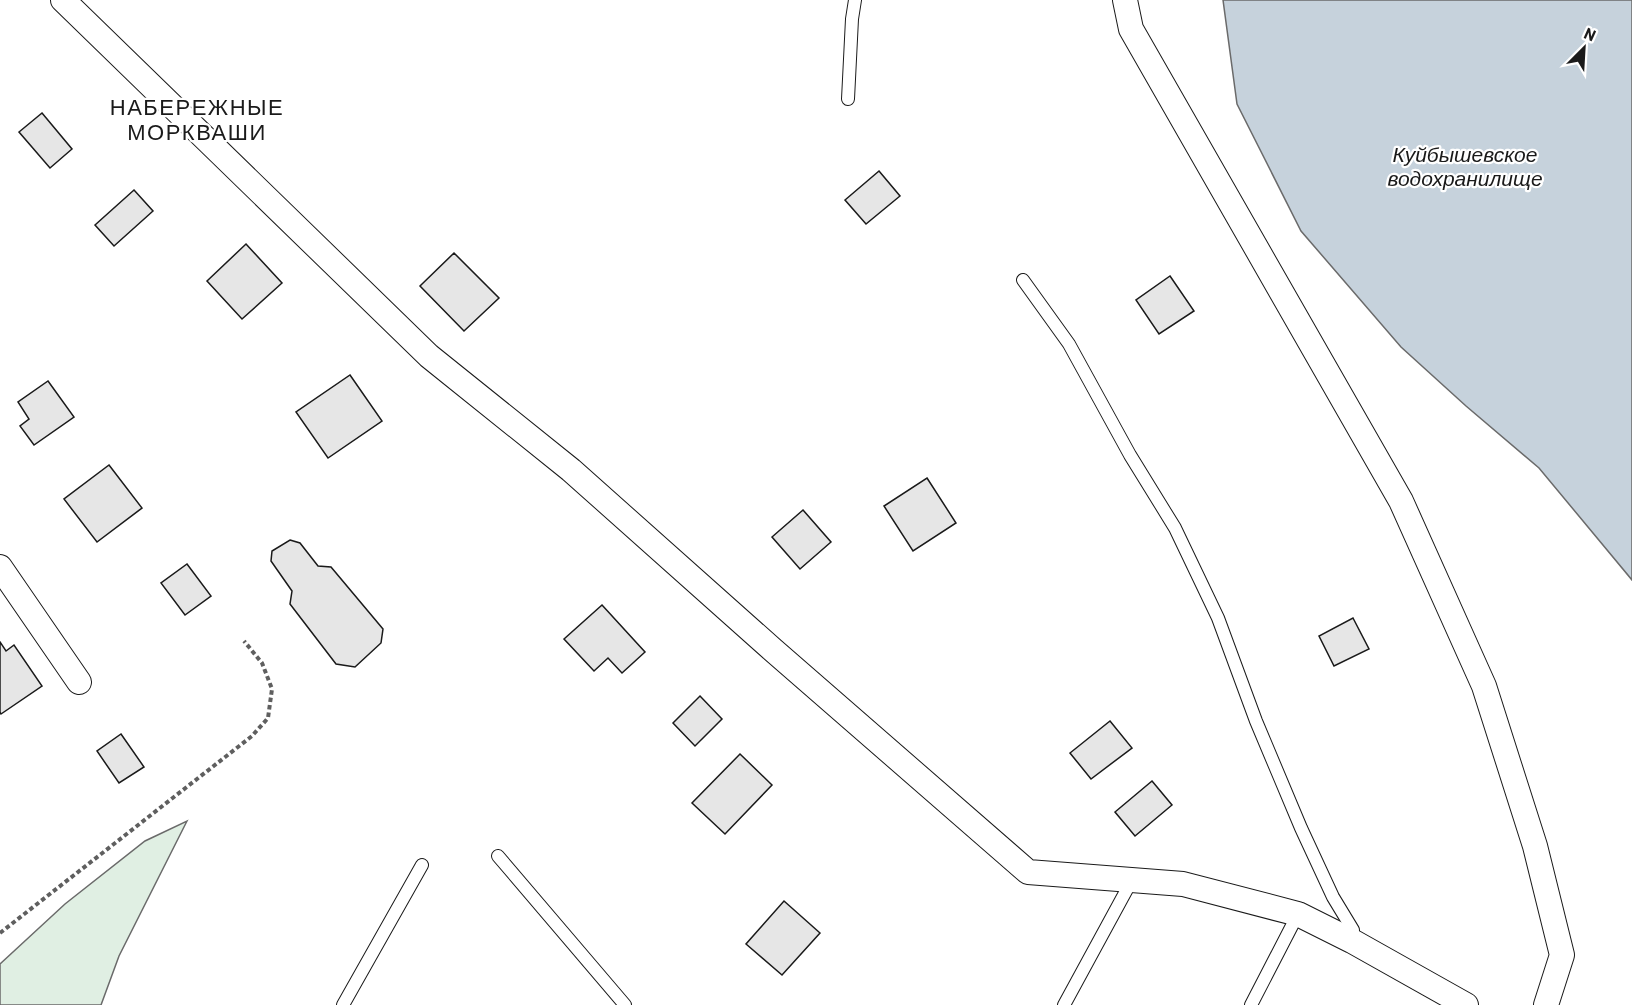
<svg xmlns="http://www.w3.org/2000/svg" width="1632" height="1005" font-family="Barlow,sans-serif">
<rect width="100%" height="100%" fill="#fff"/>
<path fill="#e0efe3" stroke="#6a6a6a" stroke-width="1.5" d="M187,821L119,956L101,1005H0V964L65,904L145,841Z"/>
<path fill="#c6d2dc" stroke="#6a6a6a" stroke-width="1.5" d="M1223,0H1632V580L1539,468L1466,406L1401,347L1301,231L1237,104Z"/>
<g fill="#e6e6e6" stroke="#1a1a1a" stroke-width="1.5">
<path d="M42,113L72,149L50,168L19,132Z"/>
<path d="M879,171L900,196L866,224L845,200Z"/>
<path d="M134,190L153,211L114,246L95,225Z"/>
<path d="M246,244L282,283L242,319L207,281Z"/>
<path d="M454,253L499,298L464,331L420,286Z"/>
<path d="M1170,276L1194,311L1159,334L1136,300Z"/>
<path d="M350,375L382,421L328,458L296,412Z"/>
<path d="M48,381L74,417L34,445L20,426L29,419L18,402Z"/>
<path d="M109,465L142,508L97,542L64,499Z"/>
<path d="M927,478L956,523L913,551L884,506Z"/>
<path d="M803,510L831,542L800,569L772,537Z"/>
<path d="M290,540L300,543L318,566L331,567L383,629L381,643L355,667L336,664L290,604L292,591L271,561L272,551Z"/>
<path d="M187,564L211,596L185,615L161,583Z"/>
<path d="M602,605L645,652L622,673L608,658L594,671L564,639Z"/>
<path d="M1353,618L1369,649L1334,666L1319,636Z"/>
<path d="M0,642L6,651L14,645L42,686L1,714L0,712Z"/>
<path d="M700,696L722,719L695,746L673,723Z"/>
<path d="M1110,721L1132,748L1091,779L1070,753Z"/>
<path d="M121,734L144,767L119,783L97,751Z"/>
<path d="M740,754L772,785L725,834L692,803Z"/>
<path d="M1152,781L1172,805L1135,836L1115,812Z"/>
<path d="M784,901L820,933L782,975L746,944Z"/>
</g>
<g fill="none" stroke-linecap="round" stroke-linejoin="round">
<g stroke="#1a1a1a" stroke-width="14">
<g id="service">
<path d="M848,99L852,19L855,0"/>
<path d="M1023,280L1069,344L1130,455L1175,528L1218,618L1256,721L1301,828L1333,897L1353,930L1352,941"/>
<path d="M498,856L625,1005"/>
<path d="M343,1005L422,865"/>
<path d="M1064,1005L1132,880"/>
<path d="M1251,1005L1298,914"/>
</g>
</g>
<g stroke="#1a1a1a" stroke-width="26">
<g id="minor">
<path d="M63,0L429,356L571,470L773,650L1028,872L1183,884L1298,914L1352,941L1466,1005"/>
<path d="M1125,0L1131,29L1401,501L1484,686L1535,846L1562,955L1546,1005"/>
<path d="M0,567L79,682"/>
</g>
</g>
<path stroke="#5f5f5f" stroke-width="4" stroke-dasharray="4.5 3" stroke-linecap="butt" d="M0,933L252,736L268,718L272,689L262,663L244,641"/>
<use href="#service" stroke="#fff" stroke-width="12"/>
<use href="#minor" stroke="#fff" stroke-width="24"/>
</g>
<g text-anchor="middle" stroke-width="4.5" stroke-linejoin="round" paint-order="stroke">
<g font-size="21" font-style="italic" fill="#1a1a1a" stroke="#fff">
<text x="1465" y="162">Куйбышевское<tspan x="1465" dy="24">водохранилище</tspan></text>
</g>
<g font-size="22" letter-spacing="1.5" fill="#1a1a1a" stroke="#fff">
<text x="197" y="115">НАБЕРЕЖНЫЕ<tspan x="197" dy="25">МОРКВАШИ</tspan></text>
</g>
</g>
<g transform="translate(1584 48) rotate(24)" stroke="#ffffff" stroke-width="4.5" paint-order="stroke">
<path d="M0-4.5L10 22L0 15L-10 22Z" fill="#1a1a1a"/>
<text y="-9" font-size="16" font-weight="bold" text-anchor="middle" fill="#1a1a1a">N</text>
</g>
</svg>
